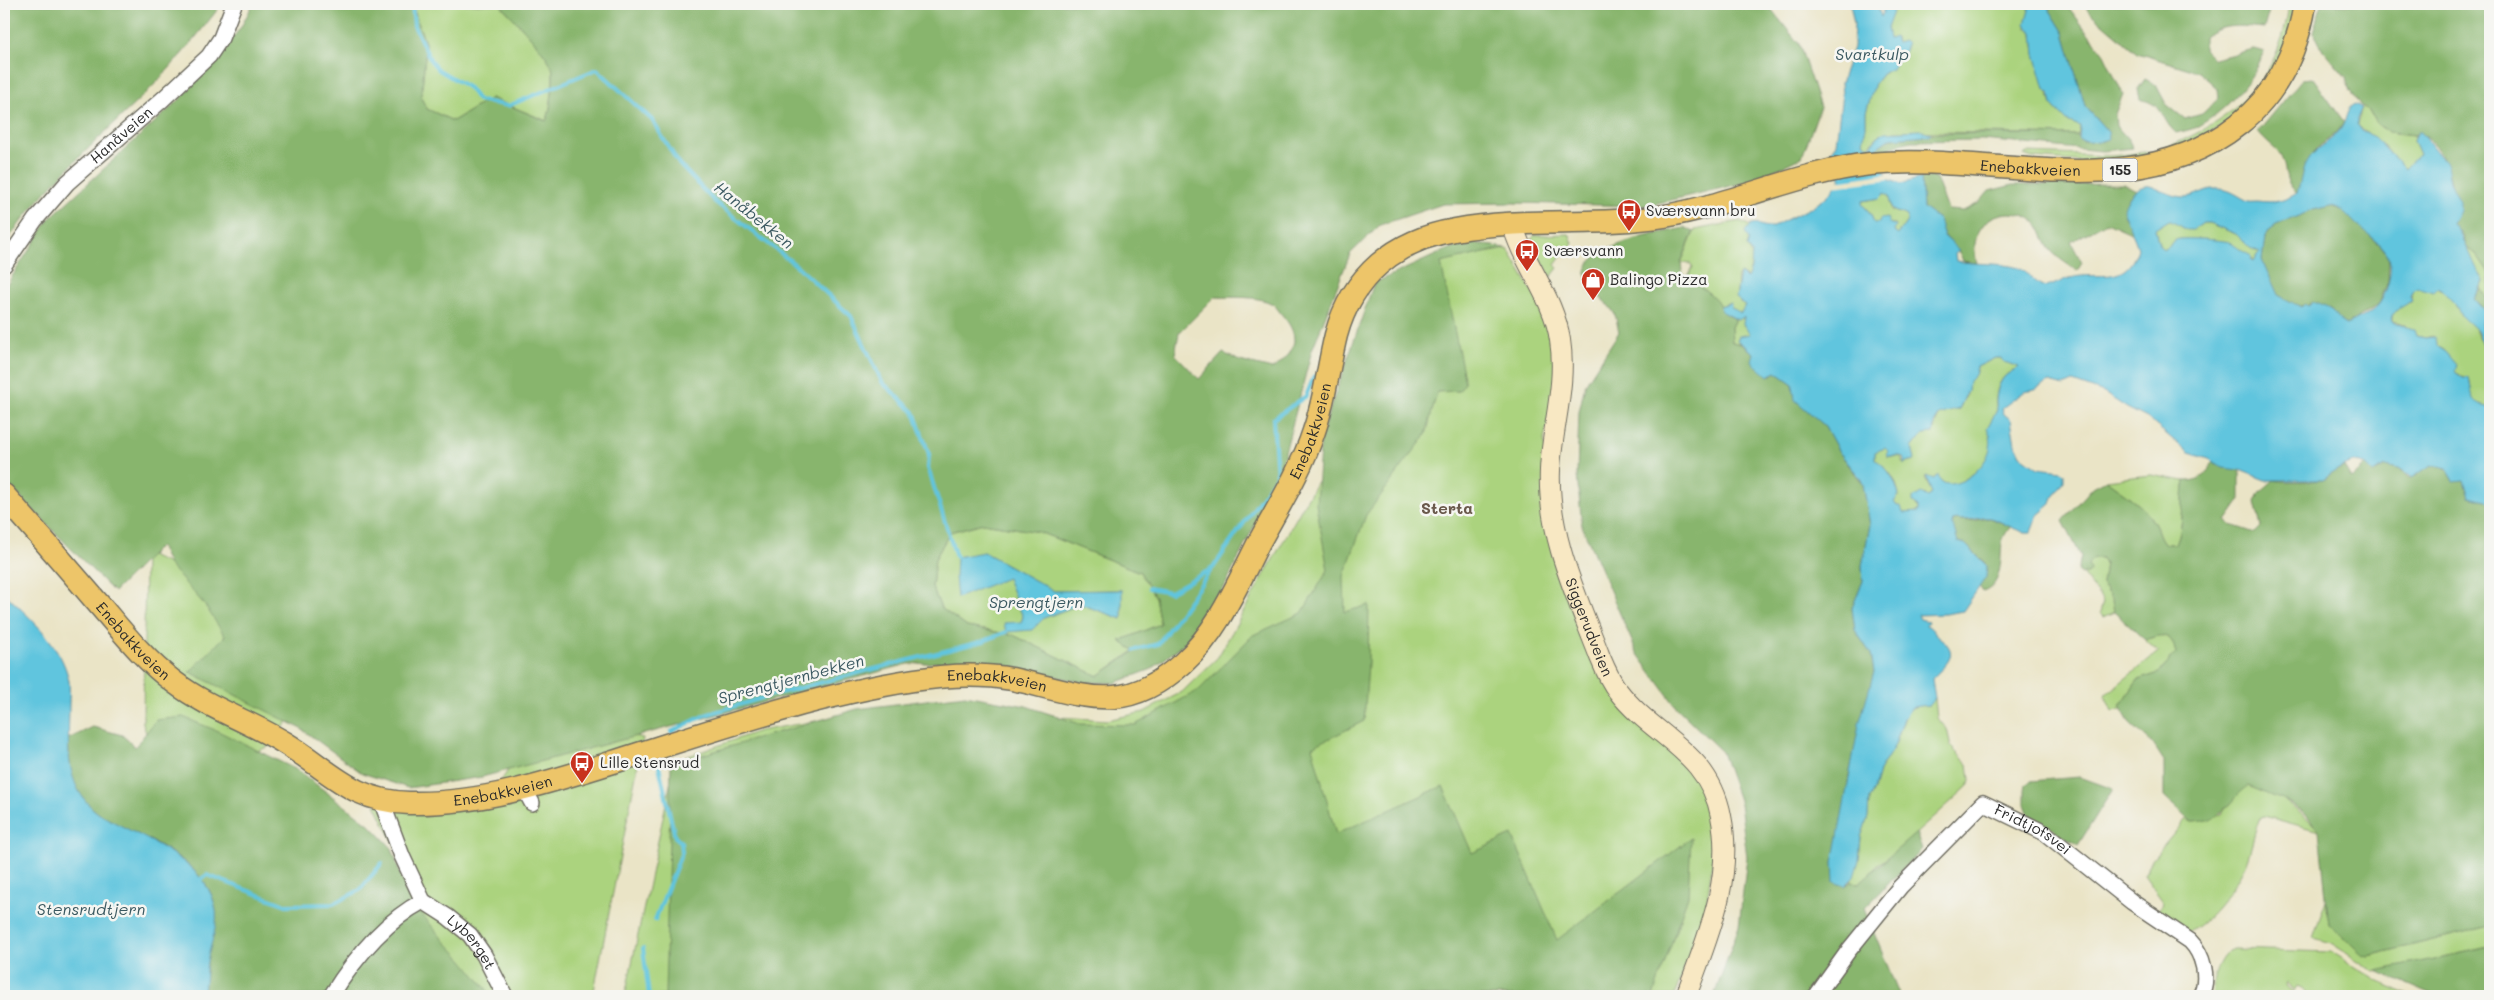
<svg xmlns="http://www.w3.org/2000/svg" width="2494" height="1000" font-family="Mali,sans-serif">
<rect width="100%" height="100%" fill="#f6f6f2"/>
<filter id="ink" filterUnits="userSpaceOnUse"><feTurbulence type="fractalNoise" baseFrequency=".02" numOctaves="2"/><feDisplacementMap in="SourceGraphic" scale="10" xChannelSelector="R" yChannelSelector="G"/><feConvolveMatrix kernelMatrix="1 2 1 2 8 2 1 2 1" color-interpolation-filters="sRGB"/></filter>
<filter id="wash" filterUnits="userSpaceOnUse"><feTurbulence type="fractalNoise" baseFrequency=".0096" numOctaves="4" result="noise"/><feDisplacementMap in="SourceGraphic" scale="20" xChannelSelector="R" yChannelSelector="G"/><feGaussianBlur stdDeviation="1.12" result="paint"/><feColorMatrix in="noise" values="0 0 0 0 0 0 0 0 0 0 0 0 0 0 0 0 0 1.4 0 .05"/><feComposite in="paint" operator="in"/></filter>
<g filter="url(#wash)">
<rect width="100%" height="100%" fill="#eae4c6"/>
<g fill="#abd37e" stroke="#6b7f54" fill-rule="evenodd">
<path d="M412,4H500C512,17 547,52 552,67C555,75 550,113 547,121L491,98L453,121L427,109L421,98L426,46Z"/>
<path d="M1887,4H2028L2029,10L2026,27L2033,33L2035,54L2052,105L2067,121L2080,126L2078,135L1896,131L1880,134L1868,147L1862,140L1866,127V112L1875,83L1895,60L1906,56L1904,53L1907,45L1903,42L1897,43L1896,38L1889,39C1885,29 1890,18 1890,6Z"/>
<path d="M2289,4H2299L2279,66L2234,119L2169,153L2164,148C2233,121 2280,81 2289,4Z"/>
<path d="M2362,108L2369,111C2380,134 2392,133 2415,135L2413,141L2419,154L2408,168C2398,170 2392,154 2385,147C2376,139 2365,134 2357,124Z"/>
<path d="M2145,152L2149,153L2148,158L2116,164L2032,158L2024,155L2026,153L2111,156Z"/>
<path d="M1885,193L1889,196L1891,210L1907,216V221L1898,235L1894,232L1895,224L1874,223L1871,214L1862,204L1863,201L1880,198Z"/>
<path d="M2169,220L2193,230L2203,223H2209L2236,234L2250,248L2260,252L2254,262L2250,255C2241,255 2238,246 2230,243C2224,240 2181,237 2176,240C2172,242 2168,247 2163,250L2159,245L2155,229Z"/>
<path d="M1740,221L1750,226L1747,229L1749,240L1747,246C1755,258 1752,264 1748,278L1741,273L1738,276L1737,291L1740,302L1745,305L1741,313L1736,312L1728,303L1720,306L1711,295L1687,278L1693,267L1691,264L1681,263L1695,230Z"/>
<path d="M1569,234L1573,243L1568,252L1565,251L1555,265L1558,268L1551,277L1531,240L1535,235Z"/>
<path d="M2467,247L2477,255L2490,274V304L2481,288L2484,281L2475,266Z"/>
<path d="M1508,249L1549,321L1557,377L1544,440L1579,629L1698,777L1711,806L1715,845L1705,914L1674,996H625L675,761L759,731L940,699L1006,702L1060,717L1107,720L1144,712L1182,692L1218,657L1329,460L1429,262Z"/>
<path d="M2417,287L2442,289L2455,304L2462,317L2473,325L2488,359L2490,408L2479,405L2472,399L2470,382L2454,371L2455,364L2444,350L2437,346L2432,336L2425,338L2417,336L2415,332L2401,323L2393,321V313L2402,304L2411,302C2412,296 2409,292 2417,287Z"/>
<path d="M1743,317L1744,326L1750,333L1746,336H1739L1737,340L1741,344L1732,342L1731,327L1735,319L1738,320Z"/>
<path d="M1995,358H2002L2005,362L2020,367C2016,370 2010,372 2006,375C1997,383 1994,399 1997,410L1988,428C1998,449 1984,467 1967,478C1961,481 1955,486 1949,485C1943,484 1940,479 1936,476L1934,479L1925,477L1932,493L1928,497L1925,494L1916,506L1919,507V512L1903,513L1894,502L1898,497C1899,480 1887,469 1875,459V451L1885,448L1888,451L1887,456L1902,457V463L1915,460L1912,448L1923,434L1933,433C1939,412 1936,415 1959,409L1967,394L1969,381L1975,375L1977,367Z"/>
<path d="M2151,475L2185,481C2181,502 2185,523 2176,544H2165C2158,537 2159,531 2154,523C2145,505 2121,492 2106,480Z"/>
<path d="M983,523L1039,532L1140,572L1155,597L1160,624L1120,641L1135,650L1098,676L1013,635L967,627L941,608L932,587L935,559L950,532ZM984,552L1054,591L1121,590L1122,619L1080,604L1044,618L1032,630L1021,622L1023,617L1007,577L993,582Z"/>
<path d="M145,554L349,638L270,746L206,771L148,740L143,723Z"/>
<path d="M2094,558H2102L2105,563L2102,584L2112,600L2114,612L2103,617L2100,613L2103,602L2101,598L2082,574L2088,573V564Z"/>
<path d="M2161,635C2173,638 2174,643 2176,654L2159,673L2138,680L2120,706L2122,709L2112,711L2105,695L2158,652L2145,640Z"/>
<path d="M1935,698L1937,718L1947,729L1951,747L1968,764L1970,780L1968,786L1898,850L1877,865L1868,877L1858,883L1851,882L1859,860L1861,837L1868,817L1869,799L1874,789L1879,771L1895,745L1907,711L1916,706L1929,705Z"/>
<path d="M502,709L643,738L593,996H276L402,886L407,870L375,804L494,791L509,769Z"/>
<path d="M2248,786C2277,794 2300,808 2319,831L2264,816L2260,817C2254,832 2252,848 2246,863C2235,887 2212,919 2189,932L2155,913L2164,903L2144,875L2152,860L2186,819L2192,822L2222,814L2234,796Z"/>
<path d="M2326,900L2329,924L2368,956L2490,926V947L2375,972L2331,943L2313,938Z"/>
<path d="M2234,949L2332,952L2379,982L2411,996H2310L2303,988L2297,986L2294,991L2286,982L2285,985L2297,996H2213C2210,982 2219,953 2234,949Z"/>
</g>
<g fill="#88b56d" stroke="#5a704c" fill-rule="evenodd">
<path d="M4,4H222C200,32 178,60 153,86C101,137 46,184 4,245Z"/>
<path d="M253,4H412L426,46L421,98L427,109L453,121L491,98L546,121C551,113 555,76 552,67C547,53 512,17 500,4H1767L1799,44L1820,107L1802,157L1752,181L1645,206L1513,203L1443,204L1380,225L1350,254L1312,350L1279,475L1216,604L1186,642L1152,669L1115,683L1081,682L980,660L908,664L482,777L408,788L362,773L300,728L190,672L225,636L204,604L169,565L160,546L114,592L4,481V289L49,219L180,99L214,63L241,27ZM1215,297C1233,298 1257,295 1273,304C1277,307 1280,313 1283,316C1302,338 1295,354 1272,369L1240,361L1223,353L1199,379L1175,354L1179,333ZM983,523L1039,532L1140,572L1155,597L1160,624L1120,641L1135,651L1098,676L1013,635L967,627L941,608L932,587L935,559L950,532Z"/>
<path d="M2046,4H2066L2104,54L2123,94L2115,114L2116,126L2128,139L2133,148L2102,151L1982,140L1911,141L1893,146L1885,155H1881L1877,152L1879,146L1890,138L1929,135L1931,133L2078,135V138L2083,141H2104L2108,132L2085,106L2064,33Z"/>
<path d="M2085,4H2269L2270,7L2264,28C2243,26 2221,23 2204,37V49L2214,59L2254,49L2264,52C2252,82 2226,111 2198,126C2192,130 2183,131 2176,133C2159,118 2167,106 2140,99L2138,89L2145,79L2156,85L2166,104L2185,119L2202,114L2219,98L2218,89L2199,72L2137,53L2088,11Z"/>
<path d="M2322,4L2490,5V274L2477,255L2467,247L2463,236L2453,224L2458,215C2452,186 2447,146 2418,132L2415,135L2388,132L2375,122L2369,111L2360,105L2348,85L2346,77L2323,50L2313,31Z"/>
<path d="M2313,78L2344,122C2337,137 2322,141 2313,153C2304,166 2303,180 2297,193C2283,184 2288,168 2280,155C2276,148 2265,142 2258,132L2302,79Z"/>
<path d="M1931,177L1936,178L1948,210L1963,211L1979,203L1989,191L2013,185L2124,184L2136,190L2128,199L2124,217L2132,228L2133,234L2107,222L2071,242L2082,263L2077,271C2069,265 2059,259 2052,252C2044,244 2043,230 2035,222C2022,210 1997,210 1985,223C1974,235 1973,248 1977,263L1963,261C1956,241 1942,242 1939,220L1923,208L1921,178Z"/>
<path d="M2330,206L2343,210L2381,246L2388,255L2389,263L2388,282L2379,304L2347,325L2341,322L2330,308L2310,302L2307,306H2296L2277,295L2262,260L2265,237L2267,232L2276,225L2313,210Z"/>
<path d="M1685,228L1694,231L1681,262L1682,272C1692,285 1720,294 1721,311L1735,319L1731,327L1732,342L1741,344L1754,353L1753,356L1771,376L1776,372L1793,384L1796,400L1825,426L1839,452L1863,484L1870,525L1862,566L1863,581L1852,608L1855,630L1871,654L1874,672L1849,775L1844,815L1833,863L1845,886L1851,882L1859,883L1916,833L1922,849L1864,909L1900,996H1714L1739,926L1747,857L1740,803L1722,752L1678,709L1637,653L1582,526L1577,475L1579,412L1585,385L1619,332C1617,326 1617,318 1614,313C1607,300 1588,292 1586,276C1581,246 1664,232 1685,228Z"/>
<path d="M1475,243L1506,248L1441,263L1465,383L1459,391L1437,392L1426,435L1366,515L1344,576L1345,612L1369,605L1368,664L1364,721L1312,747L1336,834L1443,786L1472,853L1512,835L1557,940L1691,838L1688,896L1653,996H665L671,764L857,709L965,695L1026,706L1080,724L1135,725L1199,690L1253,635L1302,613L1328,570L1316,504L1321,435L1374,283L1449,249Z"/>
<path d="M2481,288L2490,304V326L2481,322L2485,318V310L2474,299Z"/>
<path d="M2213,461L2218,465L2240,470V501L2226,521L2231,525L2255,533L2261,527L2255,502L2259,493L2274,480C2281,482 2318,482 2324,479C2332,474 2334,470 2344,467L2351,479L2366,465L2376,472L2385,466L2399,469L2409,478L2416,476L2429,465C2441,468 2447,466 2453,480H2464L2469,497L2490,502V926L2368,956L2362,954L2329,924L2319,831L2306,814L2292,804L2248,786C2226,803 2223,822 2192,822L2164,797V761L2153,744L2129,722L2120,706L2138,680L2159,673L2176,654C2171,631 2164,634 2145,640L2114,612L2112,600L2102,584L2105,563L2102,558H2094L2088,564L2090,570L2087,574H2082L2078,571L2081,556L2063,521L2093,487L2106,480C2122,492 2144,505 2154,523C2159,531 2158,536 2165,544H2176C2185,523 2181,502 2185,481C2199,482 2208,474 2213,461Z"/>
<path d="M1989,518L2011,526C2007,531 2003,537 2002,543C2000,560 2003,585 1983,592L1979,586L1986,577L1985,563L1965,544L1958,542L1951,524L1955,519L1970,521Z"/>
<path d="M183,717L220,732L297,770L369,824L392,848L407,896L440,936L462,959L492,996H203C206,985 205,973 207,962C209,944 219,924 215,906C207,870 166,847 135,833C114,823 90,813 78,791C69,775 69,757 68,739L93,727L122,735L135,747L156,720Z"/>
<path d="M2080,777L2113,789L2078,845L2029,815L2025,804V791L2026,785L2030,781Z"/>
<path d="M2490,947V996H2436L2377,971Z"/>
</g>
<g fill="#61c5de" stroke="#467884" fill-rule="evenodd">
<path d="M1850,4H1877L1881,17L1883,13L1882,4H1887L1893,12L1887,28L1889,39L1895,37L1897,43L1904,41L1907,44L1904,53L1905,58C1895,59 1897,61 1892,69L1884,72L1875,83L1866,112V127L1863,142L1870,147L1880,134L1885,132L1920,130L1931,133L1929,135L1890,138L1879,146L1875,153L1890,180L1901,184L1921,178L1923,208L1939,220L1944,236L1959,250L1955,253L1956,261C1977,265 1998,262 2019,268C2027,271 2034,283 2045,287C2054,286 2061,280 2070,278C2101,270 2124,288 2138,249C2136,239 2123,216 2124,210C2126,199 2139,181 2153,187C2163,191 2174,197 2185,197C2196,197 2204,189 2214,189C2228,188 2235,194 2246,200C2249,202 2253,201 2257,201C2273,203 2284,202 2297,193C2301,183 2301,172 2306,163C2314,148 2330,143 2340,130C2347,121 2345,107 2355,104L2362,108L2357,119V124L2363,132L2374,137L2405,169L2419,154L2413,141L2418,132H2421L2447,165L2450,182L2460,202V211L2453,224C2468,241 2471,262 2484,281L2474,299L2486,313L2481,323L2484,335L2490,342V374L2488,359L2477,331L2462,317L2455,304L2439,287L2434,292L2417,287L2412,291L2410,296L2412,301C2404,305 2394,309 2392,319L2395,323C2404,323 2407,330 2415,330L2417,336L2425,338L2434,337L2437,346L2446,352L2457,365L2454,371L2463,378H2469L2473,399L2479,405L2490,408V502L2469,497L2464,480L2454,481L2447,469L2431,465L2412,478L2399,469L2385,466L2373,473C2369,469 2366,464 2361,463C2350,460 2332,473 2322,480H2265L2240,470L2223,468L2209,459L2189,453L2147,418L2127,408L2104,393L2073,382L2064,386L2049,382L2035,390L2024,392L2002,408L2004,414L2011,420L2015,444L2020,455L2038,468L2061,471L2064,473V481L2053,497L2051,504L2038,515L2031,532C2018,534 2003,521 1990,518C1978,517 1969,522 1955,519L1952,522L1958,542L1965,544L1987,566L1986,577L1963,611L1945,614L1918,615L1920,619L1928,621L1926,625C1933,628 1934,634 1940,638C1963,655 1943,666 1932,679L1935,698L1929,705L1912,707L1904,718L1895,745L1879,771L1874,789L1869,799L1868,817L1861,837L1859,860L1854,877L1845,886L1834,882L1833,863L1859,724L1874,672L1871,654L1855,630L1852,608L1863,581L1862,566L1870,525L1863,484L1860,478L1839,452L1825,426L1795,400L1793,384L1776,372L1768,376L1752,362L1754,353L1737,340L1739,336L1750,334L1743,324L1744,317L1738,320L1721,311L1720,306L1730,303L1732,308L1741,313L1745,305L1736,298L1740,273L1747,278L1751,269L1752,253L1747,247L1749,240L1745,232C1753,218 1760,228 1773,227C1801,210 1824,208 1841,178L1828,161L1827,156L1836,144L1842,94L1841,83L1853,47L1854,24ZM1885,193L1889,196C1891,216 1895,209 1907,216V221L1898,235L1894,232L1896,226L1889,223L1887,218L1880,219L1879,223H1874L1871,214L1862,204L1863,201L1880,198ZM2330,206C2343,207 2348,217 2357,225C2367,234 2382,243 2388,255C2394,269 2387,293 2379,304C2373,312 2355,322 2346,325C2339,322 2337,315 2331,310C2327,305 2318,303 2312,301L2308,306L2305,304L2301,307L2278,295L2262,260L2265,237L2267,232L2276,225L2313,210ZM2169,220L2187,230H2193L2203,223H2209L2236,234L2250,248L2260,252L2254,262L2251,260L2252,256C2242,252 2238,247 2229,242C2225,240 2180,237 2176,240C2171,243 2168,247 2163,250L2159,245L2155,229ZM1995,358H2002L2004,362L2019,367C2016,370 2013,370 2009,373C1998,379 1994,399 1997,410L1987,428C2006,463 1944,502 1938,475L1934,479L1926,476L1932,494L1928,497L1921,493L1913,498V503L1919,507V512L1903,513L1901,506H1897L1894,502L1899,495C1894,478 1889,469 1875,459V452L1885,448L1888,451L1887,456H1901L1904,459V465L1906,462L1915,460L1912,448L1923,434L1933,433L1934,423L1939,415L1959,409L1968,390L1969,381L1975,375L1977,367Z"/>
<path d="M2028,4H2046L2064,33L2085,106L2108,132L2109,139L2098,142L2079,140L2080,126L2067,121L2052,105L2050,94L2045,89L2035,54L2033,33L2025,24L2029,10Z"/>
<path d="M984,552L1054,591L1122,590V619L1080,604L1044,618L1032,630L1006,632L1004,623L1021,622L1023,617L1007,578L957,598L955,577L956,557Z"/>
<path d="M4,593C29,617 62,644 69,681C70,688 69,697 69,704C69,744 62,785 98,813C135,836 203,857 215,905C220,924 210,944 207,962C205,973 206,985 203,996H4Z"/>
</g>
<path fill="#eae4c6" d="M1890,173L1891,179L1833,187L1836,181Z"/>
<g fill="none" stroke-linecap="round" stroke-linejoin="round">
<g stroke="#61c5de" stroke-width="4">
<path d="M412,4L414,26L431,61L439,70L469,88L478,100L508,106L597,69L652,120L679,164L715,202L797,266L851,316L882,382L914,412L929,454L928,468L956,557"/>
<path d="M1149,588L1170,592L1213,568L1277,475L1273,419L1306,396L1314,376"/>
<path d="M1135,650L1158,644L1211,570"/>
<path d="M671,732L705,715L776,694L984,641L1006,632"/>
<path d="M201,879L207,875L286,905L333,904L360,890L382,863"/>
<path d="M655,920L682,852L681,842L675,837L658,762"/>
<path d="M643,948L649,996"/>
<path d="M710,996L713,994"/>
</g>
</g>
</g>
<g filter="url(#ink)">
<g fill="none" stroke-linecap="round" stroke-linejoin="round">
<g stroke="#6e6c61" stroke-width="18">
<g id="street">
<path id="s1" d="M4,265L35,220L67,183L163,99L209,56L221,38L234,4"/>
<path d="M524,788L532,803"/>
<path id="s2" d="M381,800L402,856L423,901L448,917L470,935L484,955L505,996"/>
<path d="M331,996C354,959 383,922 423,901"/>
<path id="s3" d="M1816,996L1849,950L1900,887L1983,803L2045,833L2132,902L2190,941C2203,954 2210,979 2200,996"/>
</g>
</g>
<g stroke="#6e6c61" stroke-width="22">
<g id="secondary">
<path id="s4" d="M1512,223C1523,264 1554,297 1560,340C1567,385 1552,426 1550,470C1547,535 1578,599 1600,657C1605,669 1610,681 1618,691C1653,737 1709,751 1721,816C1734,879 1707,938 1686,996"/>
</g>
</g>
<g stroke="#6e6c61" stroke-width="25">
<g id="primary">
<path id="s5" d="M4,495C35,530 66,566 96,601C121,630 144,660 174,682C208,708 249,721 285,743C331,771 351,801 409,803C484,805 559,779 629,757C723,727 817,695 914,680C947,675 979,673 1012,679C1082,694 1122,718 1183,663C1218,631 1237,585 1258,544C1278,507 1301,471 1314,431C1325,400 1328,367 1336,335C1352,276 1395,240 1455,230C1524,217 1596,227 1665,216C1735,204 1799,172 1870,164C1990,152 2136,207 2239,124C2278,93 2297,52 2305,4"/>
</g>
</g>
<use href="#street" stroke="#fff" stroke-width="15"/>
<use href="#secondary" stroke="#f8e8c3" stroke-width="20"/>
<use href="#primary" stroke="#edc569" stroke-width="22"/>
</g>
</g>
<defs>
<g id="bus-pin" transform="scale(1.25)"><path d="M0 17L-7.5 6A9.5 9.5 0 1 1 7.5 6Z" fill="#c8321e" stroke="#f6f6f2"/><path d="M-5-6H5V4H4V6H2V4H-2V6H-4V4H-5ZM-3.5-4V0h7V-4ZM-3.5 1.2v1.5H-2V1.2ZM2 1.2v1.5H3.5V1.2Z" fill="#fff"/></g>
<g id="shop-pin" transform="scale(1.25)"><path d="M0 17L-7.5 6A9.5 9.5 0 1 1 7.5 6Z" fill="#c8321e" stroke="#f6f6f2"/><path d="M-5-2.5h2.3a2.7 3.5 0 0 1 5.4 0H5L5.5 6h-11ZM-1.5-2.5h3a1.5 2.3 0 0 0-3 0Z" fill="#fff"/></g>
</defs>
<g fill-rule="evenodd">
<use href="#bus-pin" x="1629" y="211"/>
<use href="#bus-pin" x="1527" y="251"/>
<use href="#shop-pin" x="1593" y="280"/>
<use href="#bus-pin" x="582" y="763"/>
</g>
<g text-anchor="middle" stroke-width="5" stroke-linejoin="round" paint-order="stroke">
<rect fill="#f6f6f2" stroke="#686867" stroke-width="1" x="2102.5" y="158.5" width="35" height="23" rx="4"/>
<g font-size="14" font-weight="bold" fill="#2b2b2b">
<text x="2120" y="175">155</text>
</g>
<g font-size="15" fill="#2b2b2b" stroke="#f6f6f2">
<text dy="5" stroke="none"><textPath href="#s1" startOffset="176">Hanåveien</textPath></text>
<text dy="5" stroke="none"><textPath href="#s5" startOffset="2440">Enebakkveien</textPath></text>
<text dy="5" stroke="none"><textPath href="#s5" startOffset="1589">Enebakkveien</textPath></text>
<text dy="5" stroke="none"><textPath href="#s4" startOffset="421">Siggerudveien</textPath></text>
<text dy="5" stroke="none"><textPath href="#s5" startOffset="195">Enebakkveien</textPath></text>
<text dy="5" stroke="none"><textPath href="#s5" startOffset="1125">Enebakkveien</textPath></text>
<text dy="5" stroke="none"><textPath href="#s5" startOffset="615">Enebakkveien</textPath></text>
<text dy="5" stroke="none"><textPath href="#s3" startOffset="312">Fridtjofsvei</textPath></text>
<text dy="5" stroke="none"><textPath href="#s2" startOffset="174">Lyberget</textPath></text>
</g>
<g font-size="15" fill="#2b2b2b" stroke="#f6f6f2" text-anchor="start">
<text x="1646" y="216">Sværsvann bru</text>
<text x="1544" y="256">Sværsvann</text>
<text x="1610" y="285">Balingo Pizza</text>
<text x="600" y="768">Lille Stensrud</text>
</g>
<g font-size="16" font-style="italic" fill="#3b5961" stroke="#f6f6f2">
<text x="1872" y="60">Svartkulp</text>
<text transform="translate(754 215) rotate(39)" y="6">Hanåbekken</text>
<text x="1036" y="608">Sprengtjern</text>
<text transform="translate(791 679) rotate(-15)" y="6">Sprengtjernbekken</text>
<text x="91" y="915">Stensrudtjern</text>
</g>
<g font-size="16" font-weight="bold" fill="#6a594c" stroke="#f6f6f2">
<text x="1447" y="514">Sterta</text>
</g>
</g>
<rect width="2494" height="1000" fill="none" stroke="#f6f6f2" stroke-width="20"/>
</svg>
